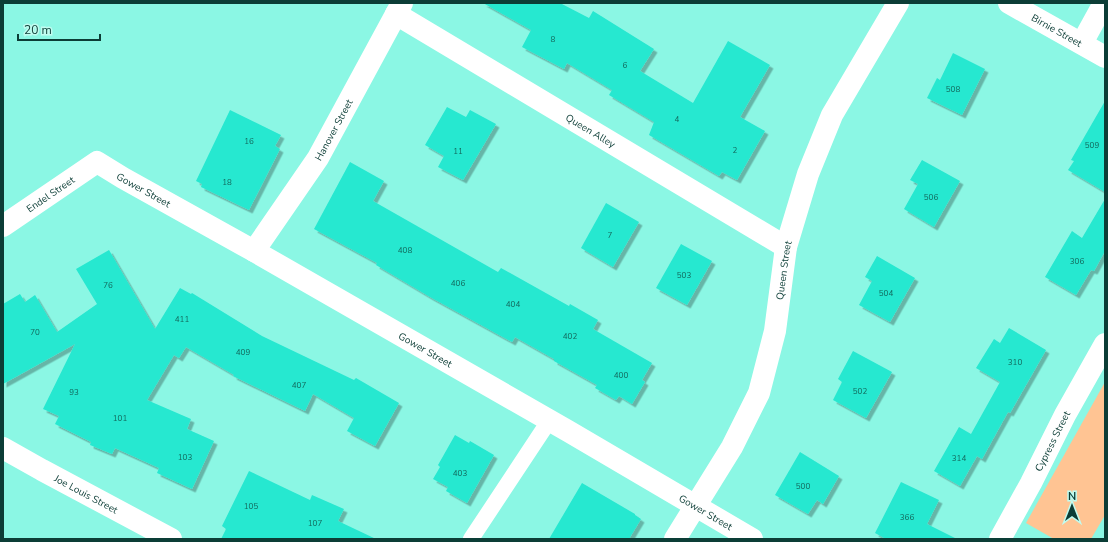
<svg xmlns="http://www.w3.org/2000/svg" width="1108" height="542" font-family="'Nunito Sans',sans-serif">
<defs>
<filter id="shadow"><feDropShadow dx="3.5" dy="3.5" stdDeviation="0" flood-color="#0004"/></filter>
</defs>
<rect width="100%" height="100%" fill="#8bf7e4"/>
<path fill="#ffc493" d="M1105,382V515L1091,539H1054L1026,523Z"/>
<g fill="#26e8d0" filter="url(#shadow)">
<path d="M483,3H560L589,18L593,11L654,49L640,71L693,103L728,41L770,65L740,117L765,131L737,180L722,172L719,176L649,135L654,122L609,95L612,90L567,63L564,69L522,47L531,30Z"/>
<path d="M953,53L985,69L962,115L927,98L937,78L940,80Z"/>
<path d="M1105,101V192L1068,170L1074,161L1071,160Z"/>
<path d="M447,107L466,117L470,110L496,124L463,180L438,167L444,156L425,145Z"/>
<path d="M230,110L281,135L275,146L280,149L249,210L201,187L202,184L196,181Z"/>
<path d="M922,160L960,181L934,227L904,209L918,184L910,180Z"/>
<path d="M350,162L384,181L373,201L498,272L501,268L569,306L570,304L598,320L593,329L652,363L642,380L645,382L632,404L619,396L616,400L595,388L597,385L554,361V359L515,337L512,342L430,297L376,265L377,263L314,229Z"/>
<path d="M1105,199V251L1094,271L1091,270L1076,295L1045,277L1072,231L1082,238Z"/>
<path d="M606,203L639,222L613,267L581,248Z"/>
<path d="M681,244L712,261L687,305L656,288Z"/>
<path d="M109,250L155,329L180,288L191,294L192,293L262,336L354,380L356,378L399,403L375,446L347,431L354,418L313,394L305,411L233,376L234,375L186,347L179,358L174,355L147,400L191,419L187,429L214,441L192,489L157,473L159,468L115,448L112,454L90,445L91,442L55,424L59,416L43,409L75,344L3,384V304L20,294L25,302L35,295L57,332L97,304L76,269Z"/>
<path d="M877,256L915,278L890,322L859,305L872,281L865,277Z"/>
<path d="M1009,328L1046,350L1010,413L1008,412L982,459L977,456L960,486L934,471L959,427L971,434L1000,382L976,368L994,339L1000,343Z"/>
<path d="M853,351L892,372L866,418L833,400L842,382L838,379Z"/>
<path d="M455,435L469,443L470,441L494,455L467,503L446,491L448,487L433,479L440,467L438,465Z"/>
<path d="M800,452L839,476L823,504L817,500L808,514L775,495Z"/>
<path d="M249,471L310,500L312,495L344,509L338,521L376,539H221L226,529L222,526Z"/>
<path d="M901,482L939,500L927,524L957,539H886L875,533Z"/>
<path d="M582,483L635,514V515L641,519L629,539H549Z"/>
</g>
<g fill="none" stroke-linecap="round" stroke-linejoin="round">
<path stroke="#fff" stroke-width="16" d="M471,539L549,421"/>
<g stroke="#fff" stroke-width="22">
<path id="s1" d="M1009,3L1105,57"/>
<path id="s2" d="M396,14L786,247"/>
<path d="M1082,43L1104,3"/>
<path id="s3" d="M3,226L97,162L123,178L254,251L568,431L752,539"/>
<path id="s4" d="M254,251L318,158L402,3"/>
<path id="s5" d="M3,448L42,470L171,539"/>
<path id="s6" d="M675,539L732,447L759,393L775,331L786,247L808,174L832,115L898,3"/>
<path id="s7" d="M1000,539L1031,483L1065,415L1105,344"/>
</g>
</g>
<g text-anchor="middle" stroke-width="3" stroke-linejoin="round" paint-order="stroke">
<g font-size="8" fill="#12685c">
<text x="553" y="42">8</text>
<text x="625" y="68">6</text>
<text x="953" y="92">508</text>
<text x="677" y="122">4</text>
<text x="249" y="144">16</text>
<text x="1092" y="148">509</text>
<text x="735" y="153">2</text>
<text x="458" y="154">11</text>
<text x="227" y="185">18</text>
<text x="931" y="200">506</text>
<text x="610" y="238">7</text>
<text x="405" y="253">408</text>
<text x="1077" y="264">306</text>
<text x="684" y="278">503</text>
<text x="458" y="286">406</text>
<text x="108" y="288">76</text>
<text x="886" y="296">504</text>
<text x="513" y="307">404</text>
<text x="182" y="322">411</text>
<text x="35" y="335">70</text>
<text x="570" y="339">402</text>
<text x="243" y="355">409</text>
<text x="1015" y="365">310</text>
<text x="621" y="378">400</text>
<text x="299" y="388">407</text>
<text x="860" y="394">502</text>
<text x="74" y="395">93</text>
<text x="120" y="421">101</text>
<text x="185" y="460">103</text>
<text x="959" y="461">314</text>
<text x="460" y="476">403</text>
<text x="803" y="489">500</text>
<text x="251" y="509">105</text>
<text x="907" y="520">366</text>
<text x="315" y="526">107</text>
</g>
<g font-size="10" fill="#0c3d36" stroke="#c0fcf0">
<text dy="4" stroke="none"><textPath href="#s1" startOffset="55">Birnie Street</textPath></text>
<text dy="4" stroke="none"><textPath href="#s4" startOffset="145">Hanover Street</textPath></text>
<text dy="4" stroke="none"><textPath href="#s2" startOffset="227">Queen Alley</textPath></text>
<text dy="4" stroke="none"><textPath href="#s3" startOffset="168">Gower Street</textPath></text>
<text dy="4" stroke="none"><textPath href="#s3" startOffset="57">Endel Street</textPath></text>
<text dy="4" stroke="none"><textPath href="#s6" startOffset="294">Queen Street</textPath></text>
<text dy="4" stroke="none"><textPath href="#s3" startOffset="492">Gower Street</textPath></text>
<text dy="4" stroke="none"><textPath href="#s7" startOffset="111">Cypress Street</textPath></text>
<text dy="4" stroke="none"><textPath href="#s5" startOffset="95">Joe Louis Street</textPath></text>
<text dy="4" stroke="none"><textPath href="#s3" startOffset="816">Gower Street</textPath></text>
</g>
</g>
<rect width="1108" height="542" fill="none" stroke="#0c3d36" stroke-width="8"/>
<g transform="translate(1072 506)" stroke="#c0fcf0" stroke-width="3" paint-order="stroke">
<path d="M0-3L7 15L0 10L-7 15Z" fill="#0c3d36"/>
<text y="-6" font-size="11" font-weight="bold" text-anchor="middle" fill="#0c3d36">N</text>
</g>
<path d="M18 34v6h82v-6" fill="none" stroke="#0c3d36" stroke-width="2"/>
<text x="24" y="34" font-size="12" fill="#0c3d36" stroke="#c0fcf0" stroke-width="3" paint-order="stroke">20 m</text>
</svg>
